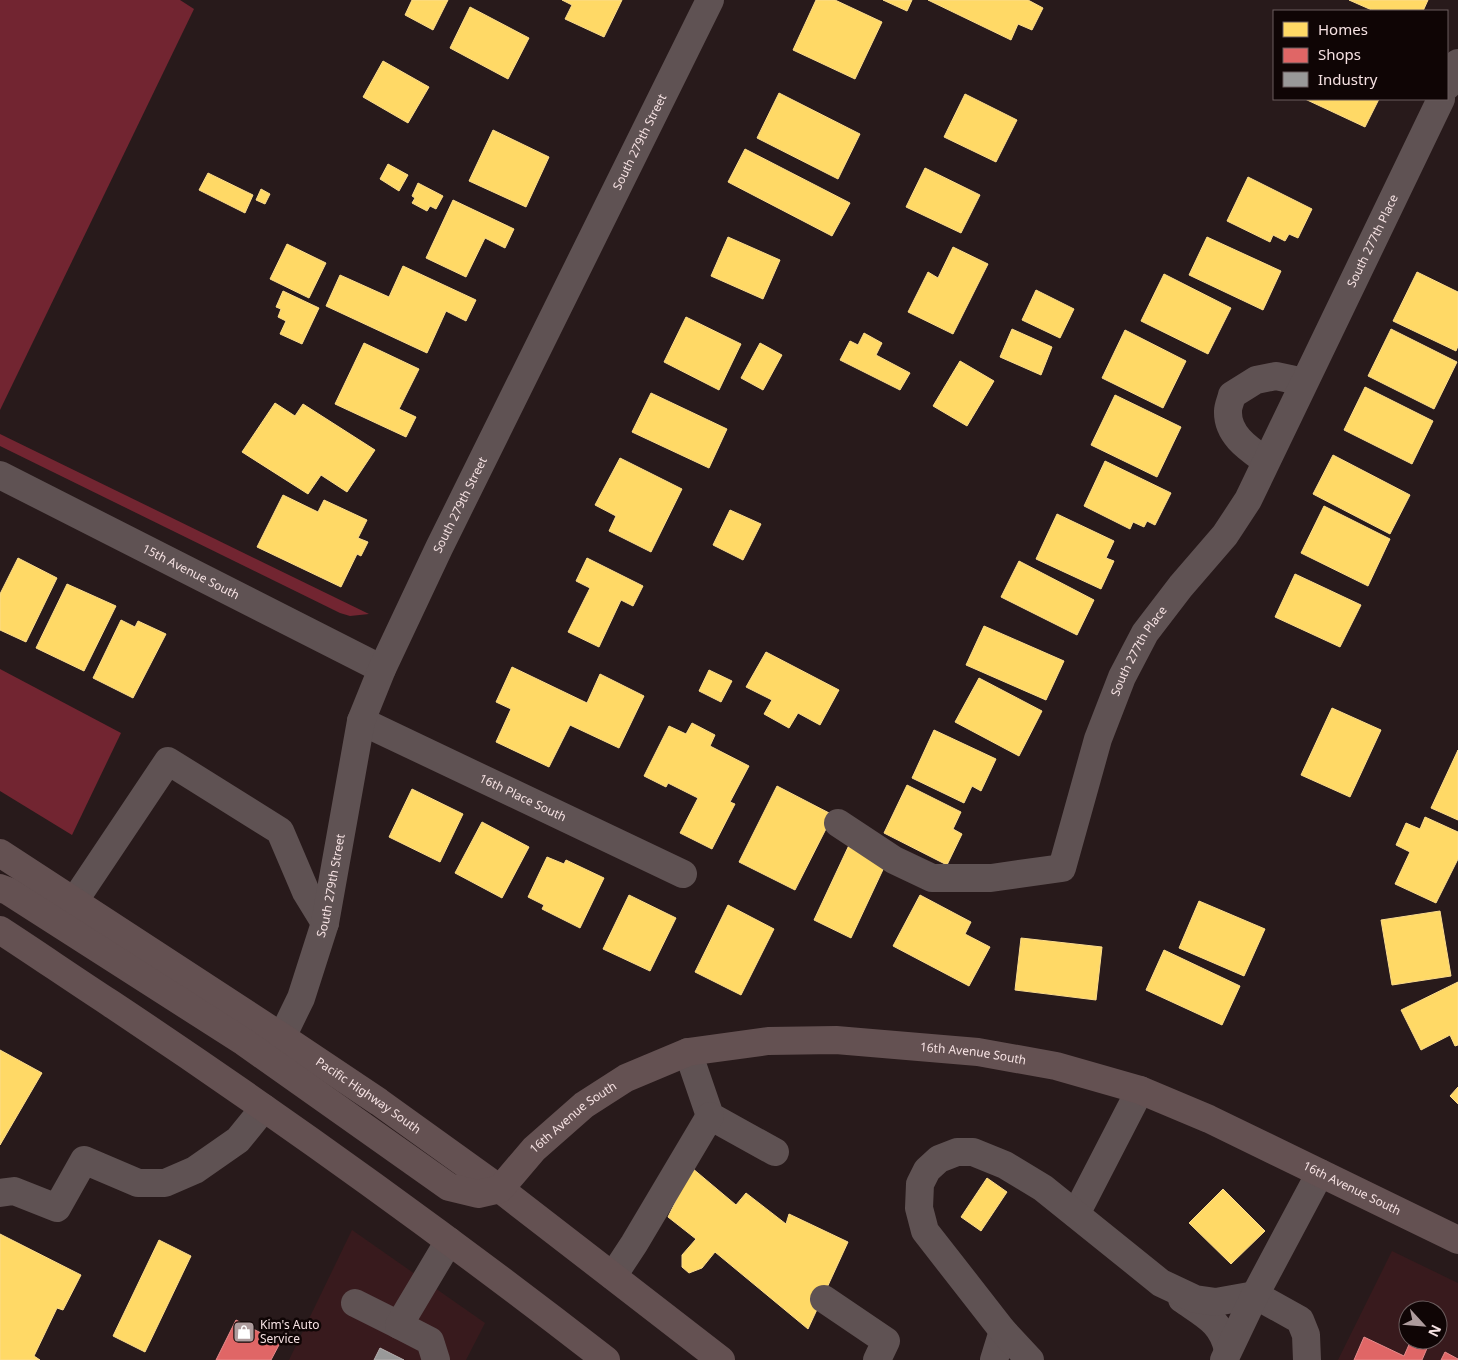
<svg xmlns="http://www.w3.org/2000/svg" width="1458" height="1360" font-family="'Noto Sans',sans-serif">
<rect width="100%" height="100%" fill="#281a1b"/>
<g fill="#381a1d" fill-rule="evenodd">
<path d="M352,1230L485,1323L466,1360H289Z"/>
<path d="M1392,1251L1458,1283V1360H1338ZM1408,1310H1438V1340H1408Z"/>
</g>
<g fill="#722531">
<path d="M0,0H180L194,9L0,410Z"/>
<path d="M0,434L369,614L350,616L340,613L0,446Z"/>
<path d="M0,669L121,733L72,835L0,791Z"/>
</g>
<g fill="#ffd966" stroke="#fcdc8c">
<path d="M412,0H448L433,30L405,15Z"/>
<path d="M562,0H622L604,37L565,19L572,5Z"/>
<path d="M816,0H835L882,22L855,79L793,50Z"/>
<path d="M883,0H912L907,11Z"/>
<path d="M928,0H1028L1043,8L1032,30L1018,24L1011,40Z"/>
<path d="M1349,0H1428L1423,11H1374Z"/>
<path d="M470,7L529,38L508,79L450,48Z"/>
<path d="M383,61L429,87L408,123L363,97Z"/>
<path d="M779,93L860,134L838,179L757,138Z"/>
<path d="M965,94L1017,120L996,162L944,137Z"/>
<path d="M1305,99H1379L1365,127Z"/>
<path d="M493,130L549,157L526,207L469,181Z"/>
<path d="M745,149L850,203L832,236L728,182Z"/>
<path d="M388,164L408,175L399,191L380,179Z"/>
<path d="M925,168L980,195L961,233L906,207Z"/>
<path d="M208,173L253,195L245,213L199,190Z"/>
<path d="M1248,177L1312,209L1298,238L1289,234L1285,241L1273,235L1270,242L1227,221Z"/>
<path d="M418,183L443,196L436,209L430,206L427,211L412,203L415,198L412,196Z"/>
<path d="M261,189L270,194L265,204L256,200Z"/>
<path d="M453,200L514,229L505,248L485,238L466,277L426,258Z"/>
<path d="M728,237L780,260L763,299L711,276Z"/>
<path d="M1207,237L1281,271L1263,310L1189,275Z"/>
<path d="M287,244L326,263L309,298L270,279Z"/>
<path d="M953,247L988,264L953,334L908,312L928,272L938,278Z"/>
<path d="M403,266L476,300L466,321L446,311L427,353L326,306L340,275L389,297Z"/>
<path d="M1417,272L1458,292V346L1456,351L1393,321Z"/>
<path d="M1164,274L1231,308L1208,354L1141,321Z"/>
<path d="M1036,290L1074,309L1060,338L1022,320Z"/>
<path d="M283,291L319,308L302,344L280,334L286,321L278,317L281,309L276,307Z"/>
<path d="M686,317L741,344L719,390L664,362Z"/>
<path d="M1012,329L1052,347L1041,375L1000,357Z"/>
<path d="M1391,329L1457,362L1434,409L1368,376Z"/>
<path d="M1125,330L1186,361L1163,408L1102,378Z"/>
<path d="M864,333L882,343L876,355L910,373L900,390L840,360L850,341L858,345Z"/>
<path d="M364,343L419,369L399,409L416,417L406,437L335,404Z"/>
<path d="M760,343L782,355L763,390L741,378Z"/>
<path d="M960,361L994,381L967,426L933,406Z"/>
<path d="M1365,387L1433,421L1412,464L1344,430Z"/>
<path d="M651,393L727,429L709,468L632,432Z"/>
<path d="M1115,395L1181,427L1157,477L1091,445Z"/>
<path d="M275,403L295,416L303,404L375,450L347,492L321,475L308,494L242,452Z"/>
<path d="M1333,455L1410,495L1390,534L1313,494Z"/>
<path d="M620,458L682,489L651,552L609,531L616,516L595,505Z"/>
<path d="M1105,461L1171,493L1155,525L1147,521L1144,527L1133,522L1130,529L1084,506Z"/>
<path d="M283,495L318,512L324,500L367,520L358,538L368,542L361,556L357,554L341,587L257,547Z"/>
<path d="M1324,506L1390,539L1368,586L1301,553Z"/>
<path d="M730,510L761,524L743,560L713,545Z"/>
<path d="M1057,514L1114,541L1106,558L1114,561L1101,589L1036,559Z"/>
<path d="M18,558L57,578L26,642L0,630V594Z"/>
<path d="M587,558L643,586L633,606L621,600L599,647L568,632L590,588L576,581Z"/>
<path d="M1019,561L1094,600L1077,635L1001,597Z"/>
<path d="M1295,574L1361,605L1340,647L1275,617Z"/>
<path d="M67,584L116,606L84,671L36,648Z"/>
<path d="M121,620L135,627L138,621L166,634L133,698L93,678Z"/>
<path d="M984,626L1064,661L1046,700L966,665Z"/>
<path d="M766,652L839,690L820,725L798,713L789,728L764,714L772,700L746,687Z"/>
<path d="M512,667L587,703L600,674L644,696L619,748L570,725L549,767L496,742L511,709L496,702Z"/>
<path d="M709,670L732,681L721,702L699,691Z"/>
<path d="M979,678L1042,711L1019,756L955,722Z"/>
<path d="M1332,708L1381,730L1350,797L1301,775Z"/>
<path d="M692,723L715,735L710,746L749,766L730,802L735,804L712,849L680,833L698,798L668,783L666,787L644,776L669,726L686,734Z"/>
<path d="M934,730L996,759L981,791L972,786L964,803L912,778Z"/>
<path d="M1458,750V820L1431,808Z"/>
<path d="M907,785L961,812L953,829L962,834L947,865L884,833Z"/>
<path d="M777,786L833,815L795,890L739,862Z"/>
<path d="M412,789L463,814L440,862L389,837Z"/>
<path d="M1425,817L1458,832V859L1436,903L1395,884L1410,852L1396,845L1406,823L1420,829Z"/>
<path d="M482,822L529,847L502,898L455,873Z"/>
<path d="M850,843L887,861L851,938L814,920Z"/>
<path d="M547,857L564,864L566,860L604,878L580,928L542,909L544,905L528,897Z"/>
<path d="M629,895L676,918L650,971L603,949Z"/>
<path d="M920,895L971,922L965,934L990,947L969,986L893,946Z"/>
<path d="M1199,901L1265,929L1244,976L1179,948Z"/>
<path d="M728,905L774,929L741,995L695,972Z"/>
<path d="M1440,911L1451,976L1392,985L1381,920Z"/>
<path d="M1021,938L1102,947L1096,1000L1015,990Z"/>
<path d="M1164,950L1240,986L1222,1025L1146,990Z"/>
<path d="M1458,982V1045L1455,1046L1450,1035L1421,1050L1401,1010Z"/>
<path d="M0,1050L42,1073L0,1145Z"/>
<path d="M1458,1087V1104L1450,1096Z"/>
<path d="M692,1168L736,1205L746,1193L786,1224L789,1214L848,1242L808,1329L715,1252L702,1268L689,1273L682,1267V1255L696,1239L668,1217Z"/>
<path d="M987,1178L1007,1192L981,1231L961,1217Z"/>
<path d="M1223,1189L1265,1231L1231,1264L1189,1223Z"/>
<path d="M0,1234L81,1275L63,1310L57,1308L34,1356L40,1360H0Z"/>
<path d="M159,1240L191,1256L145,1352L113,1336Z"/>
</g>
<g fill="#e06666" stroke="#e78b8c">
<path d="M236,1320L280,1343L271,1360H216Z"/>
<path d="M1364,1337L1404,1356L1411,1340H1415L1428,1346L1422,1360H1354Z"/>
<path d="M1445,1352L1458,1359V1360H1441Z"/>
</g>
<path fill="#999" stroke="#b5afaf" d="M380,1348L404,1360H374Z"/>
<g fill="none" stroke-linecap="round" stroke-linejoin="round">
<g stroke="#5f5253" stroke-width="28">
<path d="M1447,86L1458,63"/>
<path d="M1266,461C1249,449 1227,435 1228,411C1228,406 1231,400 1232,395L1256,380L1276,376L1304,382"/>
<path id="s1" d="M0,475L382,669"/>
<path id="s2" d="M361,721L683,874"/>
<path id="s3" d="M838,823L894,860L932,878H991L1062,868L1098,739L1122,677L1145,633L1181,586L1225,535L1248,500L1441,99"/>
<path d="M75,900L168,761L280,831L306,892L325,923"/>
<path id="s4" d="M282,1037L301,998L325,923L361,721L382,669L439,548L710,0"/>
<path d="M688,1052L710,1116L775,1152"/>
<path d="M0,1193L14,1191L57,1208L84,1160L138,1183H165L195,1170L238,1140L264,1108"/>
<path d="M1076,1214L1140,1090"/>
<path d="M613,1276L634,1244L710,1116"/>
<path d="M824,1299L886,1341L877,1360"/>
<path d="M1182,1299C1205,1315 1222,1322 1228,1350"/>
<path d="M355,1303L399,1325"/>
<path d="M436,1360L430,1341L399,1325L449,1241"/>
<path d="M994,1360L1003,1331"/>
<path d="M1030,1360L1003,1331L925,1231L919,1208L920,1184L927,1170L939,1159L957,1152H973L1005,1165L1043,1188L1161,1283L1195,1299L1216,1302L1255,1295L1300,1320L1306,1335L1307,1360"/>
<path d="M1224,1360L1255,1295L1320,1173"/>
</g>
<g stroke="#645152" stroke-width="28">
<path id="s5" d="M0,853L282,1037L379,1102L500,1189L721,1360"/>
<path id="s6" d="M0,888L8,891L244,1042L449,1187L478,1194L500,1189L534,1149L584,1105L626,1078L688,1052L768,1041L836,1040L978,1052L1056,1066L1140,1090L1209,1119L1458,1240"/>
<path d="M0,930C37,954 73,979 110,1003C280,1116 445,1235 606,1360"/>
</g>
</g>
<defs>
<g id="shop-square" transform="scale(1.125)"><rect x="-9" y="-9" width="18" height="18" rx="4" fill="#ae9c9d" stroke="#0f0505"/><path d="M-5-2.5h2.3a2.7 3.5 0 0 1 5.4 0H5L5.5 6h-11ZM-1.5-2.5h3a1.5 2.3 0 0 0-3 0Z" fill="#fff"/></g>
</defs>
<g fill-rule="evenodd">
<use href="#shop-square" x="244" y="1332"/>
</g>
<g text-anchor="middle" stroke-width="5" stroke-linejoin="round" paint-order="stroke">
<g font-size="12" fill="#f6e2e3" stroke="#0f0505">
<text dy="4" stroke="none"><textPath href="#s4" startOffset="970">South 279th Street</textPath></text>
<text dy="4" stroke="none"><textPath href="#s3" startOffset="946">South 277th Place</textPath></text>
<text dy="4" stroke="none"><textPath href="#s4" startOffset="565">South 279th Street</textPath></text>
<text dy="4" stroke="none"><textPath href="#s1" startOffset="214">15th Avenue South</textPath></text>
<text dy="4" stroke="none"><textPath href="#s3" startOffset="471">South 277th Place</textPath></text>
<text dy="4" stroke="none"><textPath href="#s2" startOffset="179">16th Place South</textPath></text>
<text dy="4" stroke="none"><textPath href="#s4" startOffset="160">South 279th Street</textPath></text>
<text dy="4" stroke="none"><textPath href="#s6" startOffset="1115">16th Avenue South</textPath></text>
<text dy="4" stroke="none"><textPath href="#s5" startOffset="441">Pacific Highway South</textPath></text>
<text dy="4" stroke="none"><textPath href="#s6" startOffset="695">16th Avenue South</textPath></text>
<text dy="4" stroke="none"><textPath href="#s6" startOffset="1520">16th Avenue South</textPath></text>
</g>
<g font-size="12" fill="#f6e2e3" stroke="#0f0505" text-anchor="start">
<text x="260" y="1329">Kim's Auto<tspan x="260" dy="14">Service</tspan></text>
</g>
</g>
<rect x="1273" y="10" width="175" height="90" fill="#0f0505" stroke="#6b5d5e"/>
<rect x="1283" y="22" width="25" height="15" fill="#ffd966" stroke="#6b5d5e"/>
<text x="1318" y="35" font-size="15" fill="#f6e2e3">Homes</text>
<rect x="1283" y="48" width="25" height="15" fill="#e06666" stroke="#6b5d5e"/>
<text x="1318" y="60" font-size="15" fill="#f6e2e3">Shops</text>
<rect x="1283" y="72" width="25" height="15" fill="#999999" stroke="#6b5d5e"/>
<text x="1318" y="85" font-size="15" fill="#f6e2e3">Industry</text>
<g transform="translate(1423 1325) rotate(116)"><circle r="24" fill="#0f0505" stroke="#6b5d5e"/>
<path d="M0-4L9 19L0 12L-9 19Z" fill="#ae9c9d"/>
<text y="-8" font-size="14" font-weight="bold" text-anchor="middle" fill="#f6e2e3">N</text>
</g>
</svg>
